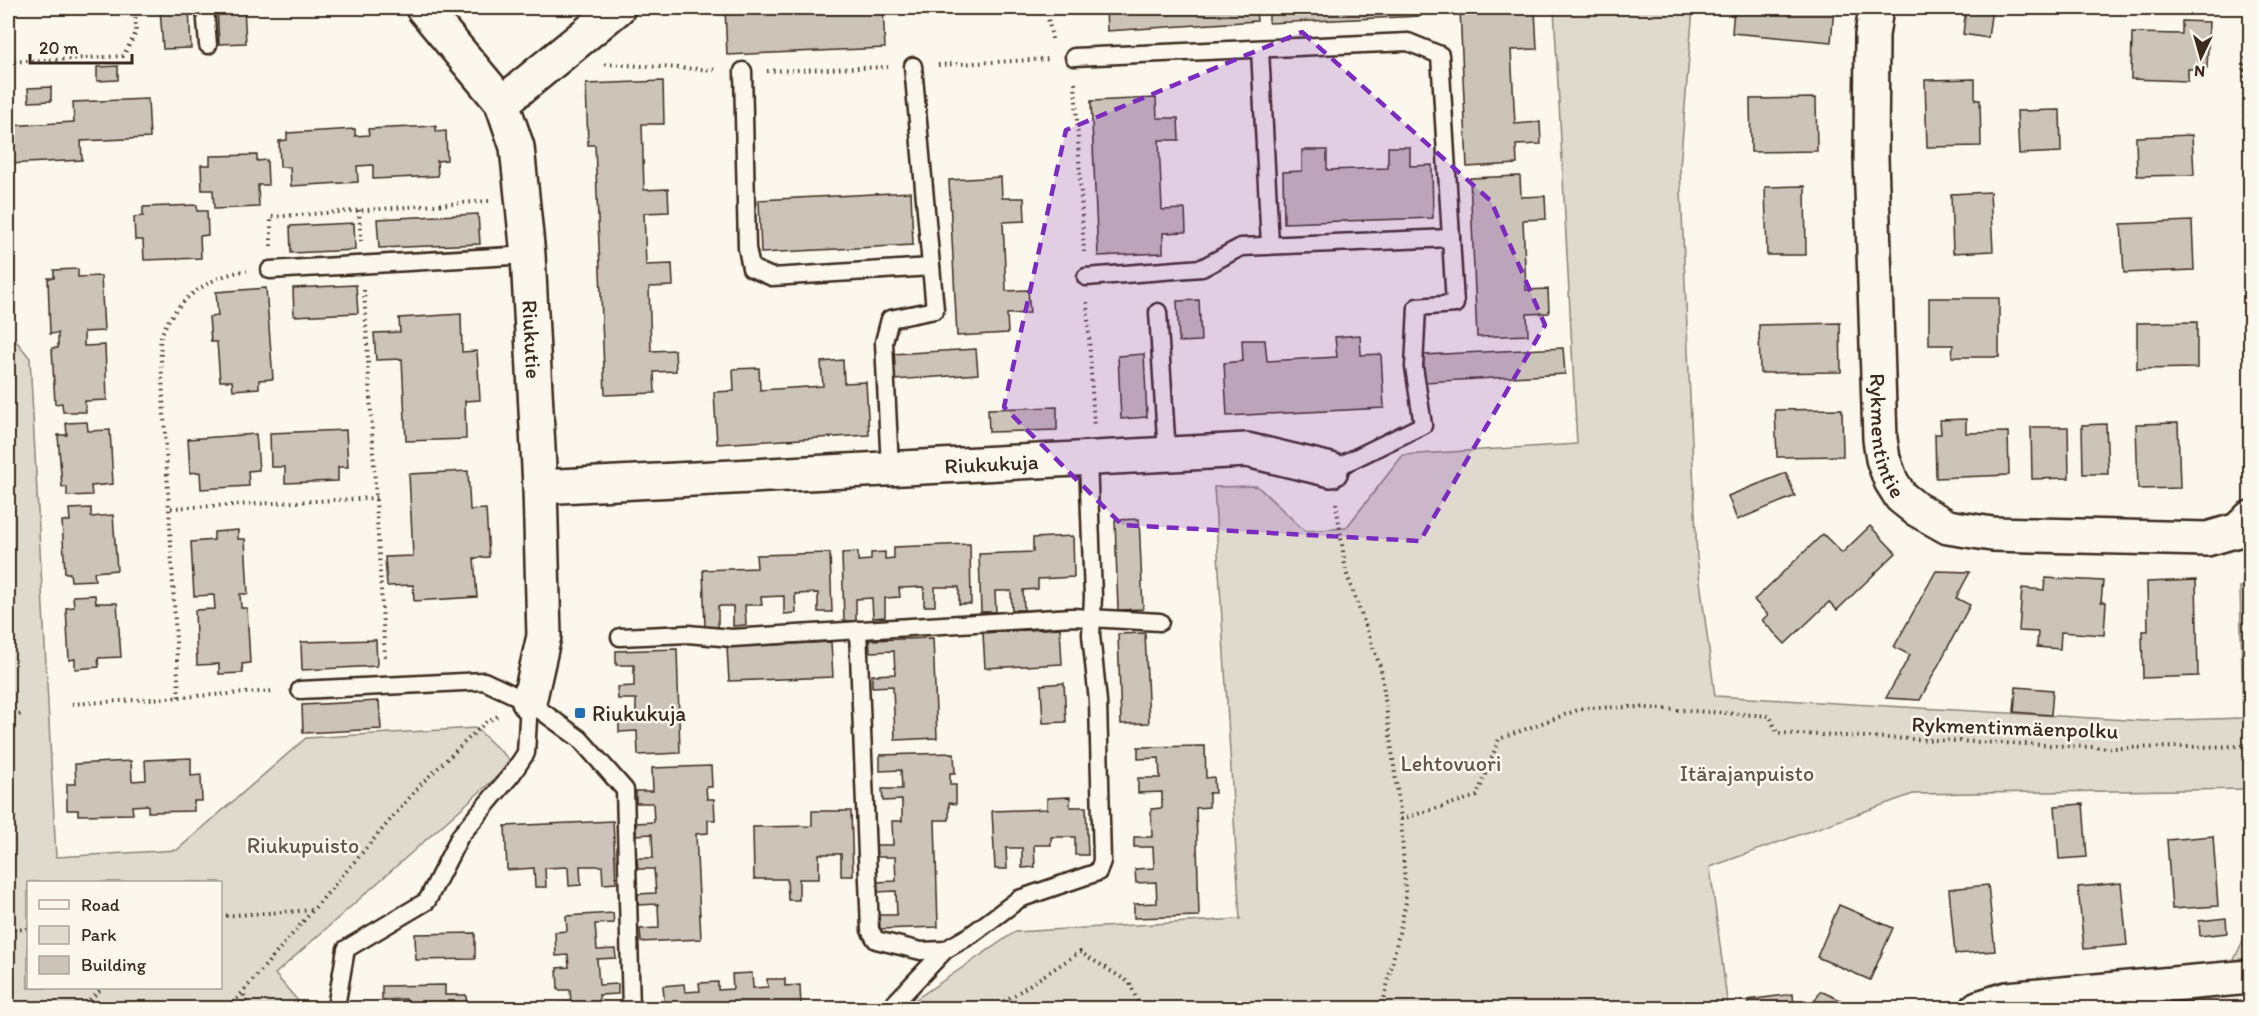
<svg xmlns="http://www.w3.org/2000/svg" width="2258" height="1016" font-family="Itim,sans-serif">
<rect width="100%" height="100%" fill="#fbf7ec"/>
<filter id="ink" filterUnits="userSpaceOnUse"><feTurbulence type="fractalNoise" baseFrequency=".0167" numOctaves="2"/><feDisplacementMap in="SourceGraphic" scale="12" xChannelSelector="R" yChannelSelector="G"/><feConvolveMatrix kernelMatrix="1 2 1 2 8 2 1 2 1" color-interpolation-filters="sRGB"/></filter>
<g filter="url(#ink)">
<g fill="#dfd9ce" stroke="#8d8276" stroke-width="1.5" fill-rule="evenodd">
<path d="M1554,8H1693L1680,167L1697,558L1715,696L2143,721L2243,718L2240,587H2250V789L1913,794L1710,867L1728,1008H903L1015,932L1240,919L1214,487L1257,486L1305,531L1346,528L1403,455L1577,444Z"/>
<path d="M8,331L30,358L56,857L177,850L306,738L476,728L514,764L500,774L275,974L304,1008H8ZM28,882H220V988H28Z"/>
<path d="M2250,926V962L2232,964Z"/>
</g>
<g fill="#ccc4b9" stroke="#3b2a1e" stroke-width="1.5">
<path d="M160,8H189L191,48L163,49Z"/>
<path d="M217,8H244L246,43L219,44Z"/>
<path d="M725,8H883L885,48L727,55Z"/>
<path d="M1106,8H1256L1257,21L1107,31Z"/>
<path d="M1269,8H1420L1421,16L1269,23Z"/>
<path d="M1508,8V11L1535,10L1537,49L1511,50L1515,124L1540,122L1541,144L1516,145L1517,164L1467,167L1460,9Z"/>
<path d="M1734,8H1834L1831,42L1732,33Z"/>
<path d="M1966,8H1992L1988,38L1963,34Z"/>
<path d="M2182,21L2209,22L2207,69H2188V81L2131,79L2132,33L2182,34Z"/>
<path d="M118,66V80L97,81V67Z"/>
<path d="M1975,79V100H1980L1981,146L1927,147L1925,80Z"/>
<path d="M663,81L664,124H642L644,190L668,189L669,212L644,213L646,265L672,264L673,286L649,287L651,351L675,350L676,371L654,372L655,393L605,395L595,145H588L586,84Z"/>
<path d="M51,87V101L29,102L28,88Z"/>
<path d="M1156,98L1157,118H1178L1179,140H1159L1162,210L1185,209L1186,232L1163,233V253L1098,256L1091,101Z"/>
<path d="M1816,98L1817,151L1751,152L1750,99Z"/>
<path d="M148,99L150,138L81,141L82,160L8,164V126L74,122L73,102Z"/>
<path d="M2060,110L2061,152L2019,154L2017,111Z"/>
<path d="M436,126V132L446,131L447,160L437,161L438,176L373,179V165L357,166L358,182L291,186L290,167H280L279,141L287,140V133L355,129V136L369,135L368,129Z"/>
<path d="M2192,135L2194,175L2137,176L2136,137Z"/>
<path d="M1388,147H1410V166L1432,165L1433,218L1284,223L1283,172L1302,171V150H1327V170L1388,168Z"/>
<path d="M257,155V161L267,160L268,185H258L259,207L214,209L213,190H202L201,165H210V156Z"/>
<path d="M1520,176L1521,197L1545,196L1546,219L1523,220L1526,290L1548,289L1549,313L1527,314L1528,335L1477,337L1470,178Z"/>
<path d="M1001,177L1002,198H1024L1025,221L1003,222L1006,291L1028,290L1030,313L1007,314L1008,333L957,336L949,180Z"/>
<path d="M1805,186L1806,255H1767L1765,187Z"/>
<path d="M911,192L913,245L761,253L759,200Z"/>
<path d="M1990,192L1993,251L1953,253L1951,194Z"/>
<path d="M197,205V211H207L208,235L200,236L201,258L144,260L143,240H135L134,217L143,216V207Z"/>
<path d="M478,214L480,244L379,248L377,219Z"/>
<path d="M2192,221L2194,270L2124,273L2121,224Z"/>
<path d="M354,223L355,250L291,253L290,226Z"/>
<path d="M78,269V277L101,276L104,331L84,332V346L105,345L107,400L85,401L86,412H63L62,403L55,404L52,348H58V333L50,334L48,278H54V270Z"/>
<path d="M356,285L358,313L294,316L293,288Z"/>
<path d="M266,288L273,379L259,380V388L233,390L232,381H220L217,342H211L209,317L218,316L216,292Z"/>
<path d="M1929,298H1999V357H1952L1953,345H1929Z"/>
<path d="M1199,300L1201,341L1179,342L1177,301Z"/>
<path d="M461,314L462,352L477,351L480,400L465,401L466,439L406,441L402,359L376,360L374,333L400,332L399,318Z"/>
<path d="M2197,322V368L2137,369V323Z"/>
<path d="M1840,323L1841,372L1760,373L1759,325Z"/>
<path d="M1360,335L1361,355L1381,354L1384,408L1227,416L1224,363L1243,361L1242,340H1265L1267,361L1337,357L1335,337Z"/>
<path d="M1563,348L1565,374L1425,382L1423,355Z"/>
<path d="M976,349L978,374L894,380L892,354Z"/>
<path d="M1144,354L1147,417L1121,419L1118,356Z"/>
<path d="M843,360L844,383L866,382L869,435L717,444L714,392L734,391L733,369L759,368L760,390L823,386L821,362Z"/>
<path d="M1057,407V430L989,432L988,409Z"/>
<path d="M1842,409L1843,456L1777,457L1775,410Z"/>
<path d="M1966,419V433L2008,432L2009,475L1936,478L1935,434H1941L1940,420Z"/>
<path d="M87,422L88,431L110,430L113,484L91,486L92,495L67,496V487H62L58,435H67L66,423Z"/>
<path d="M2178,423L2180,488L2138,489L2136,424Z"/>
<path d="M2106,424L2108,474H2083L2082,425Z"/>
<path d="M2031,427H2068L2069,478L2032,479Z"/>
<path d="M346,430L348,467H338V481L285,483V467H271L270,433Z"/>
<path d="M256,434L259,470L248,471L249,486L201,489L200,472L190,473L188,439Z"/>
<path d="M468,471L470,510L486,509L489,557L474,558L477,597L414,601L413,585L387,586L385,557L413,556L409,474Z"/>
<path d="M1786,473L1795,496L1737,520L1728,496Z"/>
<path d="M91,508V517L113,515L117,570L94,572L95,580L71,581L70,573H65L62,521H70L69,509Z"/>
<path d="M1139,519L1143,609L1118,610L1115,520Z"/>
<path d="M1870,526L1896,553L1837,610L1829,602L1785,644L1762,620L1768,615L1754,600L1823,534L1842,553Z"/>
<path d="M238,530V539H245L248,594H240L241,608H247L250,663L242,664L243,673L219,674V664L197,665L195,610L215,609L214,595L194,596L191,542L214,540V532Z"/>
<path d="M1073,536L1074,577L1038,579V589L1023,590L1024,610H1012L1011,591H995L996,612H981L979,554L1033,552V538Z"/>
<path d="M970,544L971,604H959V587H935V606H924V587L899,588L900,597L885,598V617L873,618L872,598L856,599V621H844L842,553L858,552V561L871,560V553L885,552V559L894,558V547Z"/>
<path d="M830,553L832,612H818V593L795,594L796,613L784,614V596L761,597L762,605H745L746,625L733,626V606H718V627H705L703,570L757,568L756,555Z"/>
<path d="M1936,571L1970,572L1956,598L1970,605L1920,700L1886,698L1910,655L1894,647Z"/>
<path d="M2045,578L2103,581L2101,602H2106L2104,635L2061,632L2060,649L2037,647L2038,632L2019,631L2022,588L2044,590Z"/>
<path d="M2196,580L2198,676L2143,678L2142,631H2148L2147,582Z"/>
<path d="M95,595L96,603H117L121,657L98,658L99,667L75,669V659L69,660L66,608L74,607L73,596Z"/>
<path d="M1060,628L1062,664L985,668L983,633Z"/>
<path d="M1145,633L1149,723L1121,724L1118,634Z"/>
<path d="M933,638L937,738L895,740L893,686L872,687V675L895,674L894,651L870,652L869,640Z"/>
<path d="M376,640L377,666L302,670L301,642Z"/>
<path d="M831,642L833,677L729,681L727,647Z"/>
<path d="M677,649L680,753L638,755L637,731L619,732V719H636V699H618L617,687L634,686V665H616V651Z"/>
<path d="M1064,683L1066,722L1043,723L1041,685Z"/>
<path d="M2016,687L2053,690L2051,715L2014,712Z"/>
<path d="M379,701L381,729L303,733L302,705Z"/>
<path d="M1205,746L1206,778L1214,777L1215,793H1209V807L1196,808L1199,916L1134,918V904L1157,903L1156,882L1136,883L1135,869L1154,868L1153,847H1134V837H1152L1151,809L1162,808V792L1138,793V778H1160L1159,758L1138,759V747Z"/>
<path d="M954,753L955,773H950V785H956V804L949,803V820H935L938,927L880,929L879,915H897L896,891L877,892L876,882L896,881L895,857H877L876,845H893L892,821H902V800L883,801L882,789H902L901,770L880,771V755Z"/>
<path d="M191,758V776L201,775L202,801H194V811L148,812V805L132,806L133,814L78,815V810H67V784H76L75,764L131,761L132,781L146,780L145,760Z"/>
<path d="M711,766L712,787H706L707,799H714L715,820H708V833L696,834L701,939L641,942L640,929L659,928L658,904L638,905V894L656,893L654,869H638L637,858H653L652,834L636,835V823L654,822L653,803H636V791H653L652,768Z"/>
<path d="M1070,797V807H1086L1088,855H1075V837H1051V845H1034L1035,867L1022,868V848H1006L1007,869H995L992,811L1047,809V798Z"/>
<path d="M2083,804L2087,857L2059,859L2055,806Z"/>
<path d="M812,811H851L853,876H841V854H819V879H799V900H788L787,879H754L753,827L812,826Z"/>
<path d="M613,821L616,883L603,884L602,866H580L581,885L569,886L568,867L545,868L546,887H535L534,868L507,870L505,826Z"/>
<path d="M2213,836L2218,906L2172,909L2167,840Z"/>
<path d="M2121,883L2127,945L2084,949L2078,887Z"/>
<path d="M1988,885L1995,951L1955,954L1949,889Z"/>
<path d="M1839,905L1893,928L1870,980L1817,957Z"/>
<path d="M613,913L614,923L595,924L597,950L615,949L616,958L597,959L599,985L618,984V994L599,995L600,1008H559V1003L571,1002L570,990H558L557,968L569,967L568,955L556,956L555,932L567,931L566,916Z"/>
<path d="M2226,918L2227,933L2200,936L2199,921Z"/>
<path d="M475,933V959L416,960L415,934Z"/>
<path d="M752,973L753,988L768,987L767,979H785V986L800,985L801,1008H665L663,986L684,984L685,992L700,991L699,983L718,982V990L733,989L732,974Z"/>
<path d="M445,985V995H466L467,1008H406V999L382,1000V986Z"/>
<path d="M1820,991L1859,1008L1812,1007Z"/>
<path d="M1793,994L1794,1008H1749L1748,1000Z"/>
</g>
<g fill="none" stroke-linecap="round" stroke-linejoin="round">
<g stroke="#3b2a1e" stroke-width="21">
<g id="lane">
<path d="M205,8L208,45"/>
<path d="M1260,49L1270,245"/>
<path d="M1074,57L1408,42L1440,55L1455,304L1417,307L1414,367L1423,425L1331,470"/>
<path d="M743,71L747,248L751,268L772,277L931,267"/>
<path d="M270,270L528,255"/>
<path d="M1086,277L1202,268L1241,247L1451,238"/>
<path d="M1158,312L1167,454"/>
<path d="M890,469L884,342L890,319L935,310L913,66"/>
<path d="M858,630L870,930L876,940L921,951L945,950L971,935L1019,899L1098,872L1102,861L1098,701L1091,635L1093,597L1088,459"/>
<path d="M620,637L688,634L732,638L1072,617L1160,622"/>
<path d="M300,690L484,681L529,702L580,739L625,790L631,1008"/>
<path d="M339,1008L337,1001L346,949L427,901L460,836L512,774L526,753L529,702"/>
<path d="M890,1008L945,950"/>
</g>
</g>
<g stroke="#3b2a1e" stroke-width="38">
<g id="street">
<path id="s1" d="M423,8L502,103L517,147L528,255L540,487L544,636L529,702"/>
<path id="s2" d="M1876,8L1872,35L1871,158L1880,439L1883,459L1891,481L1901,497L1916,509L1948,527L1992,534L2207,539L2238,530L2250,518"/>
<path d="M502,103L618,8"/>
<path id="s3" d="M540,487L1247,450L1331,470"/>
<path d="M1978,1008L2007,999L2250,977"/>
</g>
</g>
<g stroke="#3b2a1e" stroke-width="4" stroke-dasharray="1.5 4.5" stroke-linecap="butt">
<path d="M1046,8L1053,43"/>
<path d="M2250,16L2244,70L2250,382"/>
<path d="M8,62L123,56L136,33L135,8"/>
<path d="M605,64L718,70"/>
<path d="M938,65L1050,59"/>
<path d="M2244,70H2250"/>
<path d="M767,71L888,67"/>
<path d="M1075,83L1084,252"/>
<path d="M359,210L361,241"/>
<path d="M271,246V217L489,201"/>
<path d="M364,290L385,660"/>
<path d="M1087,302L1094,426"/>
<path d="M2246,486L2250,472"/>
<path d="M1336,503L1346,572L1381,669L1401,819L1406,902L1382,1008"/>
<path d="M171,508L377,498"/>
<path d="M179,697L160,340C170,304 210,274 247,271"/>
<path d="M72,704L275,691"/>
<path d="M8,720L23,713"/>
<path d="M1401,819L1477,796L1499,739L1583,708L1633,707L1770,716L1777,733L2114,748L2250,746"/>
<path d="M220,916L315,910"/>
<path d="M8,930L28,929"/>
<path d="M244,995L248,1008"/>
<path d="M81,1008L102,988"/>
<path d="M229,1008L422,783L486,722L498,716"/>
<path d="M994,1008L1080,952L1130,983L1140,1008"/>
</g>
<use href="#lane" stroke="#fbf7ec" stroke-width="16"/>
<use href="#street" stroke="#fbf7ec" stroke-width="33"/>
</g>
</g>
<path fill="#7b2cbf" fill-opacity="0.2" stroke="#7b2cbf" stroke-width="4.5" stroke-dasharray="12 8" stroke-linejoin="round" d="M1302,32L1491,201L1545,325L1420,541L1122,525L1004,407L1066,130Z"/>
<rect fill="#1f6fb2" stroke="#fbf7ec" stroke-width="2" x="574" y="707" width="12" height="12" rx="3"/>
<g text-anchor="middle" stroke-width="5" stroke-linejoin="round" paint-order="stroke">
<g font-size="22" fill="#3b2a1e" stroke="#fbf7ec">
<text dy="8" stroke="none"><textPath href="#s1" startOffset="363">Riukutie</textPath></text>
<text dy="8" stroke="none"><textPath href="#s2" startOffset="429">Rykmentintie</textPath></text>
<text dy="8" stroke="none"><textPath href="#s3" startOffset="452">Riukukuja</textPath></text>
<text transform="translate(2015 727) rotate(2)" y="8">Rykmentinmäenpolku</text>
</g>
<g font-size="22" fill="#3b2a1e" stroke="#fbf7ec" text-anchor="start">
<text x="592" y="721">Riukukuja</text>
</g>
<g font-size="22" fill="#64564a" stroke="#fbf7ec">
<text x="1451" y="771">Lehtovuori</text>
<text x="1747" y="781">Itärajanpuisto</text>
<text x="303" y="853">Riukupuisto</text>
</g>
</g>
<rect width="2258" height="1016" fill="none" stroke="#fbf7ec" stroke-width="30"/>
<rect x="15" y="15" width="2228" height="986" fill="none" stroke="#3b2a1e" stroke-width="2" filter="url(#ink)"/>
<rect x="27" y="881" width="195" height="108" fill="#fbf7ec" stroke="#aea59a" stroke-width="1.5"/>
<rect x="39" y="900" width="30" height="9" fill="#fbf7ec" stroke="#aea59a" stroke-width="1.5"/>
<text x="81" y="911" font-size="18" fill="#3b2a1e">Road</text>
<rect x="39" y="926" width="30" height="18" fill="#dfd9ce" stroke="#aea59a" stroke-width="1.5"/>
<text x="81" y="941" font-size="18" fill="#3b2a1e">Park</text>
<rect x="39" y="956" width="30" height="18" fill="#ccc4b9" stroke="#aea59a" stroke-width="1.5"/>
<text x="81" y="971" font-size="18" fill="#3b2a1e">Building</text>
<g transform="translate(2201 57) rotate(185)" stroke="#fbf7ec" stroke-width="4.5" paint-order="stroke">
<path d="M0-4.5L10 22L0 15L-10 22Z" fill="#3b2a1e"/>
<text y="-9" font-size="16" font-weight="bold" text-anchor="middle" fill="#3b2a1e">N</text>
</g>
<path d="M30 54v9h102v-9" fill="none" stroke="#3b2a1e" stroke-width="3"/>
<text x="39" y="54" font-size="18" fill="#3b2a1e" stroke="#fbf7ec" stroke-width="4.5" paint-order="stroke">20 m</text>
</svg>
